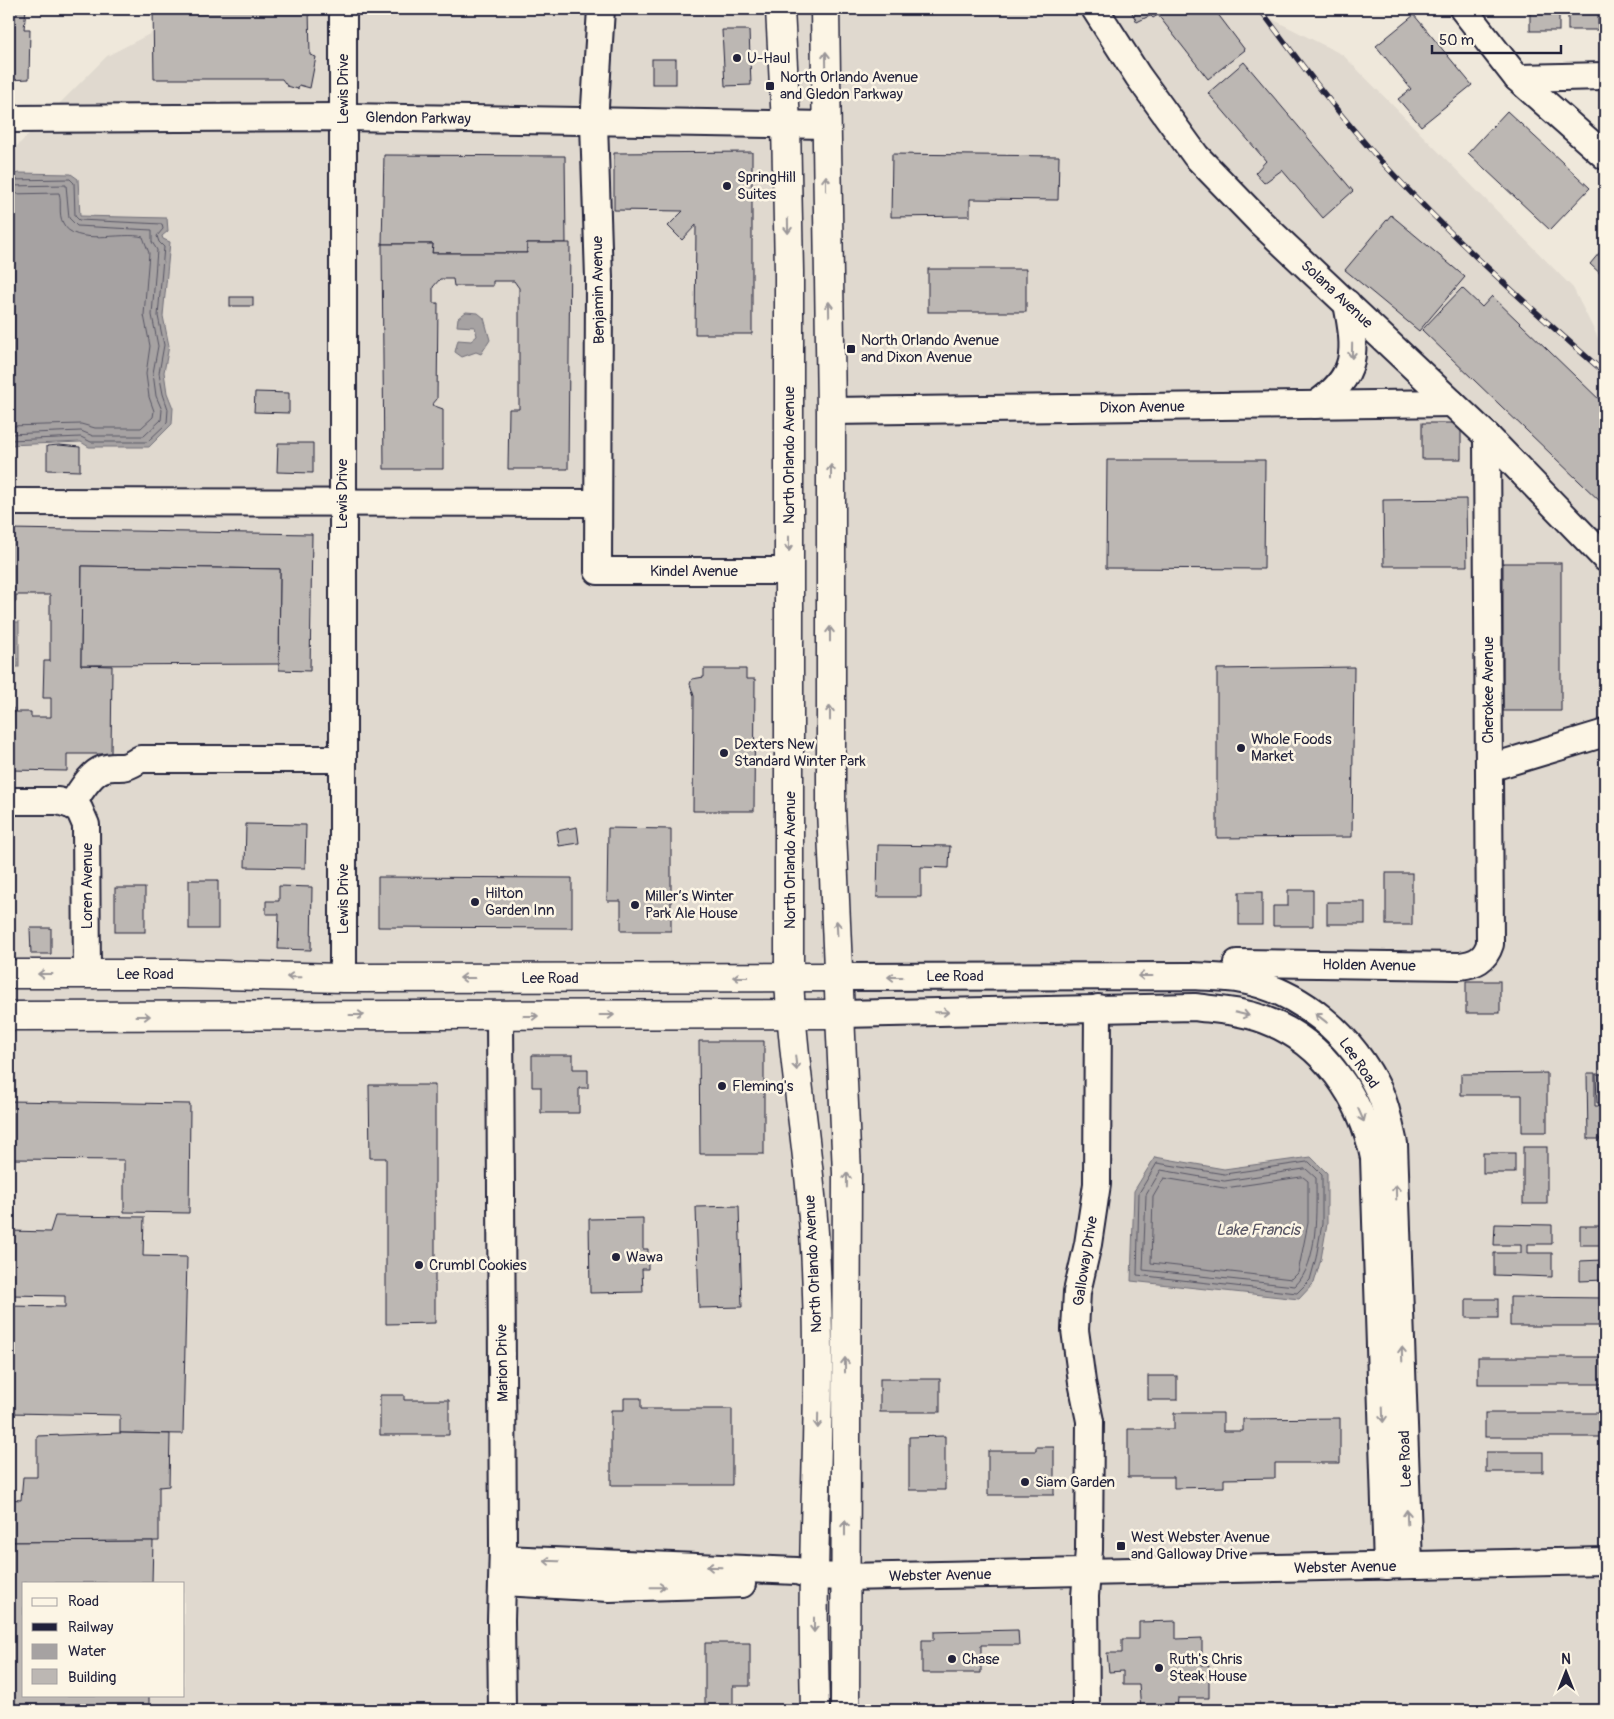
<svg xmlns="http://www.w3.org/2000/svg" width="1614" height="1719" font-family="Pangolin,sans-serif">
<rect width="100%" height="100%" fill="#efe8db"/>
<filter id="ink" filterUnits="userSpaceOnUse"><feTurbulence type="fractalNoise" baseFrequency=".02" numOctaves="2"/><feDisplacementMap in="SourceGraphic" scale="10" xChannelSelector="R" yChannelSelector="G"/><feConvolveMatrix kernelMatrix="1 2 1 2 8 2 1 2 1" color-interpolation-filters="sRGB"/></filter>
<g filter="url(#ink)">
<path fill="#e0d9cf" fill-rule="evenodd" d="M198,9H1252L1343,55L1573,288L1605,352V1710H9V154L107,56ZM24,1583H184V1695H24Z"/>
<g fill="#a6a2a2" stroke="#716f79">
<path d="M19,173L71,174L78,179L80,216L167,218L168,231L162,236L163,239L170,242L163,316L169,346L164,372L167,393L173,408L172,424L149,447H89L81,442L9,445V175Z"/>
<path d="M466,312L478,313L484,318L490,340L481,354L476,352L462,357L455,352L458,340L471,341L477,336L475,327L457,326L458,318Z"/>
<rect x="9" y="622" width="10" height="45"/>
<path d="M1155,1157L1224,1169L1311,1157L1327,1173V1224L1321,1259L1314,1283L1299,1299L1131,1281L1134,1191Z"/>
</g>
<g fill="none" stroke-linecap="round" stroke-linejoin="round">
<g stroke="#575564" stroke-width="1">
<path d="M9,180L70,179L74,183L75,216L79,220L162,224L163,229L157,236L159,242L164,247L158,316L164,345L159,373L163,394L168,409L167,423L147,442H91L81,437L9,440"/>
<path d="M9,186L66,185L69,218L77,226L152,230V242L157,250L152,315L158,346L153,373L156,396L162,410L161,420L144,436H93L81,431L9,434"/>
<path d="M9,194L59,193C62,202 58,214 63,223C74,247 123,231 143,237L149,253L144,315L150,346L146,374L149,397L154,411L153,417L141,428H95L81,424L9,426"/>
<path d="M1309,1162L1322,1175V1224L1316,1258L1310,1280L1297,1293L1137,1275L1139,1193L1157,1163L1224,1174Z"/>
<path d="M1306,1169L1316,1178C1316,1209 1319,1263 1295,1286L1143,1270L1146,1195L1161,1170L1224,1181Z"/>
<path d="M1303,1177L1308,1181V1223L1298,1273L1292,1279L1151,1263L1153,1197L1164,1178L1224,1188Z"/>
</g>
</g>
<g fill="#bcb7b3" stroke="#22223b">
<path d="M9,9H26L24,29H30L29,79L9,80Z"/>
<path d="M153,9H309L310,55L316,57L310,88L299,85L298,89L287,86L282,79H154Z"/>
<path d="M1135,9H1214L1245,50L1208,79L1158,15L1153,18L1151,16L1147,17L1137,22L1131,11Z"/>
<rect x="1530" y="9" width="29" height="22"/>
<rect x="1568" y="9" width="30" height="21"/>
<path d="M1414,15L1472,85L1421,126L1398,99L1411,89L1376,46Z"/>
<path d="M722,30H749L751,85L725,86Z"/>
<rect x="652" y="59" width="24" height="25"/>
<path d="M1244,62L1353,191L1323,218L1282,170L1264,183L1255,173L1266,161L1208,93Z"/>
<path d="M1507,111L1590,188L1550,230L1468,153Z"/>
<path d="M752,152V334H695L696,225L682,240L668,226L683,211L614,210V153Z"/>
<path d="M892,154L1059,156L1058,200L970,199V216L891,217Z"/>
<path d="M384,155L565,156L566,243H527V253H432L433,244H382Z"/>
<path d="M1391,215L1465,277L1419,331L1345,270Z"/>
<path d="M527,243H570L568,469H508L509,409H519V288L514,281H493V286H454L453,279H440L433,287V303H438L437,399L432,405L443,409V469H384L382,244H433L432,253H527Z"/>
<path d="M1605,246V278L1590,264Z"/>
<rect x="928" y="269" width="98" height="43"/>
<path d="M1462,288L1482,307L1492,296L1605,405V506L1422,330Z"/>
<rect x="230" y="297" width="23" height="9"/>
<path d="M255,392L289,393V413L254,412Z"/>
<rect x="1422" y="423" width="39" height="36"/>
<path d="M278,443H313V473L277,472Z"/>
<path d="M59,445L80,447V471L47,470V446Z"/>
<path d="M1107,460H1265L1264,569L1106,568Z"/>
<path d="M1466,499L1467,566H1384L1383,500Z"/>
<path d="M9,529L312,534L310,671L279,670L280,569L82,566L81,665L112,666L111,754H67V771L9,770V707L13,708V712H31V717H51V698H43L44,661H50V595H16V602H9Z"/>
<rect x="1503" y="563" width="58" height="148"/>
<path d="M82,566L280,569L279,664L81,665Z"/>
<path d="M1354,667L1352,837L1217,838V669Z"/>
<path d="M704,669H746V679H755L754,811H693L694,696L690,684L692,679L704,677Z"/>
<path d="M246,824L306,825L305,868L245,867Z"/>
<path d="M577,827L579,843L559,846L557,831Z"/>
<path d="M608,828L671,829V931H621V901H607Z"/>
<path d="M878,845L950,846L949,868L921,867V897H877Z"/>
<rect x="1386" y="873" width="26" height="52"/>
<path d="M378,877L572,878V928L378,927Z"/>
<rect x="189" y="880" width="29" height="49"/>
<path d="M279,886L312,887L311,950L278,949L279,914H266V901H279Z"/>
<rect x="115" y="888" width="30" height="44"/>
<path d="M1288,890H1313V926H1273V906H1288Z"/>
<rect x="1239" y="892" width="23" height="33"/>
<rect x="1327" y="902" width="38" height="22"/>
<path d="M30,928H51V954H31Z"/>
<rect x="1466" y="981" width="34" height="32"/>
<path d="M699,1041H764V1154H700Z"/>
<path d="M532,1055H573V1069H588V1088H579V1113H541V1087H532Z"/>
<path d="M1547,1073V1132H1522V1095H1461V1074Z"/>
<path d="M1587,1073H1595V1106H1605V1139H1588Z"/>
<path d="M1596,1074H1605V1102L1597,1103Z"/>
<path d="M369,1085H435V1323L386,1324V1158H370Z"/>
<path d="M9,1101L190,1104L189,1213L124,1212V1160L9,1159Z"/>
<rect x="1523" y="1147" width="24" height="57"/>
<rect x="1483" y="1153" width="32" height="20"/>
<path d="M739,1206L742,1307L699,1308L696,1207Z"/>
<path d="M55,1216L144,1217L143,1256L187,1257L183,1434L120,1433V1415L9,1413V1306L65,1307V1296L9,1295V1231L50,1232Z"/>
<path d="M643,1218V1249H648V1269H642L643,1292L590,1293L589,1219Z"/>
<path d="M1495,1224L1552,1225V1244H1528V1253H1552V1277L1494,1275V1253H1521V1245H1494Z"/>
<path d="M1580,1226H1605V1280L1580,1281V1261L1603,1260L1602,1245H1580Z"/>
<path d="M1510,1297L1605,1298V1326H1510Z"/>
<rect x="1466" y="1299" width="32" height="19"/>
<rect x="1478" y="1357" width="127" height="27"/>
<rect x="1148" y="1376" width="29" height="24"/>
<rect x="880" y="1379" width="60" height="33"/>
<path d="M380,1395H404V1400H449V1435H380Z"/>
<path d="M624,1398H641V1409H732V1485H611V1410H624Z"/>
<path d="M1174,1413H1223V1431H1243V1419L1340,1418V1463H1275V1478L1224,1479V1487L1174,1488V1477H1128V1429H1174Z"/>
<rect x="1485" y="1413" width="120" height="24"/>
<path d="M120,1433L170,1434L169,1486L159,1487V1541L9,1542V1499L21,1500L23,1477H37V1436Z"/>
<path d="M945,1436V1490H909V1437Z"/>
<path d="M1036,1447H1054V1495H988V1451H1036Z"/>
<rect x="1486" y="1452" width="57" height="20"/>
<path d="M153,1541L152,1583H24V1695H149V1710H9V1542Z"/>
<path d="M1176,1621V1639L1202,1638V1665H1209V1698H1178L1177,1710H1141L1139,1685H1123V1671L1109,1672L1107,1653H1122V1639H1139V1622Z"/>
<path d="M1018,1630L1019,1645H981V1673H922V1640H934V1632Z"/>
<path d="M705,1643H750V1686H733V1709H705Z"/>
</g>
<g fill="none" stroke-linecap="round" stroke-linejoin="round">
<g stroke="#22223b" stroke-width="30">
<g id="minor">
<path d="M601,9L594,123L599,278L598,571H789"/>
<path d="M1095,9L1138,76L1196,156L1259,221L1487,436L1605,558"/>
<path d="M1463,9L1517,78L1605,156"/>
<path d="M1517,78L1605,76"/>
<path d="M9,119L343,117L827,125"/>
<path d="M1315,405C1359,375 1356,352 1347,303"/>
<path d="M831,411L1452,403"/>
<path d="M9,502L598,503"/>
<path d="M1489,768L1605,733"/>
<path d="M9,801H58L71,805C80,793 89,774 103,769C118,763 120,773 140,759H342"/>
<path d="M71,805L79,809L86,825L87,974"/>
<path d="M1237,963L1460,966C1475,964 1485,960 1490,944L1487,436"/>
<path d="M839,977L1194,976C1207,977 1222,977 1236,979C1300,989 1352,1035 1380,1093C1387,1109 1390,1127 1394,1144L1409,1565"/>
<path d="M343,978V9"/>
<path d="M841,1014L1194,1007C1218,1010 1242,1011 1265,1020C1324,1042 1362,1098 1374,1158L1387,1566"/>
<path d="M500,1016L503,1545L501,1620L502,1710"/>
<path d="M503,1559L797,1571L814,1576L845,1577L1605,1561"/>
<path d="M503,1582L609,1588L742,1584"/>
<path d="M1086,1710L1085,1596L1089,1550L1090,1421L1082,1382L1075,1330L1077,1292L1088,1244L1097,1184L1098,1008"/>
</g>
</g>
<g stroke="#22223b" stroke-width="31">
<g id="major">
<path d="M780,9L786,124L789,271V977C792,1063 809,1147 814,1233C822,1347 816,1460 814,1574C813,1619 814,1665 815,1710"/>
<path d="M825,9L831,411V809L847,1173L845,1710"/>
<path d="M9,974H182L343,978L839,977"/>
<path d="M9,1016L841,1014"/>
</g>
</g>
<use href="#minor" stroke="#fcf5e5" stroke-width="26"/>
<use href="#major" stroke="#fcf5e5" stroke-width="28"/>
<g stroke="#22223b" stroke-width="5.5">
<path id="rail" d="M1260,9C1298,60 1337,113 1380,160C1450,236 1527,305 1605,373"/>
</g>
<use href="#rail" stroke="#fcf5e5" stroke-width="4" stroke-dasharray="11" stroke-linecap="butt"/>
</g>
<defs><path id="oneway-shaft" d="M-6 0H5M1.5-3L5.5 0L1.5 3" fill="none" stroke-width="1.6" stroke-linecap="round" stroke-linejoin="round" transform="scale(1.25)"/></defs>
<g stroke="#9a9698">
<use href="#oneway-shaft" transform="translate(826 59) rotate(-91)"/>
<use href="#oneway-shaft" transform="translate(826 183) rotate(-90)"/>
<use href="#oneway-shaft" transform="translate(788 226) rotate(89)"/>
<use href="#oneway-shaft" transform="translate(829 309) rotate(-91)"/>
<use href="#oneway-shaft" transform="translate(1352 351) rotate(91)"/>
<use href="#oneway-shaft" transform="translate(831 472) rotate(-90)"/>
<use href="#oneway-shaft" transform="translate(789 544) rotate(90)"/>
<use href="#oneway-shaft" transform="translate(830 634) rotate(-90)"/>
<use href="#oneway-shaft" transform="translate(830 713) rotate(-90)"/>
<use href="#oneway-shaft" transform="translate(837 928) rotate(-93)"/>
<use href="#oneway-shaft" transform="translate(45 974) rotate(180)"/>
<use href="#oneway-shaft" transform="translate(1145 976) rotate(180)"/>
<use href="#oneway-shaft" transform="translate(294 977) rotate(-179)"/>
<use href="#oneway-shaft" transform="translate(740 977) rotate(180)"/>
<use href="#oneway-shaft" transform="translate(895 977) rotate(180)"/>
<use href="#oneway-shaft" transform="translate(467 978) rotate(180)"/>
<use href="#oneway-shaft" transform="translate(942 1012) rotate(-1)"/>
<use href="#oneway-shaft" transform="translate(1242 1014) rotate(14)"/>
<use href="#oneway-shaft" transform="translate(357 1015)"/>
<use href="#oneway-shaft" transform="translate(607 1015)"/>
<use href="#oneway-shaft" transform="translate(143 1016)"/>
<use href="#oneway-shaft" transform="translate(531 1016)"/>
<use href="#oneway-shaft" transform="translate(1321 1018) rotate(-142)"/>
<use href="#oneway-shaft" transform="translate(796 1063) rotate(84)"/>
<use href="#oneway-shaft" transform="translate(1361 1115) rotate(66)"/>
<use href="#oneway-shaft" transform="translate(847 1180) rotate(-89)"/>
<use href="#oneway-shaft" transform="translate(1396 1192) rotate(-92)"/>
<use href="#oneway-shaft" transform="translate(1402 1354) rotate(-92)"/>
<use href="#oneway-shaft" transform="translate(845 1365) rotate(-90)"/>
<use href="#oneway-shaft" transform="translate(1383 1415) rotate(88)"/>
<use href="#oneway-shaft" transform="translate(818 1421) rotate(91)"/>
<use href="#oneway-shaft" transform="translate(1407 1517) rotate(-92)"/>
<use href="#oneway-shaft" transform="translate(845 1528) rotate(-90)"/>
<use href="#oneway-shaft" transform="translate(551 1561) rotate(-178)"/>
<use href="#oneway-shaft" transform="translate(714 1567) rotate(-178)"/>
<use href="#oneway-shaft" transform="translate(658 1587) rotate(-1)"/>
<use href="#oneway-shaft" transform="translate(814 1625) rotate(90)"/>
</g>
</g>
<g fill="#22223b" stroke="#fcf5e5" stroke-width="2">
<circle cx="737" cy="58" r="5"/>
<rect x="765" y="81" width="10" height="10" rx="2.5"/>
<circle cx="727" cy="186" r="5"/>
<rect x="846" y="344" width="10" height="10" rx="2.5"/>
<circle cx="1241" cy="748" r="5"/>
<circle cx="724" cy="753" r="5"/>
<circle cx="475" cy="902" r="5"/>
<circle cx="635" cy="905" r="5"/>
<circle cx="722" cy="1086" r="5"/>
<circle cx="616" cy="1257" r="5"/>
<circle cx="419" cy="1265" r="5"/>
<circle cx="1025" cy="1482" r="5"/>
<rect x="1116" y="1541" width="10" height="10" rx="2.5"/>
<circle cx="952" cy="1659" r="5"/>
<circle cx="1159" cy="1668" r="5"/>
</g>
<g text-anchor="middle" stroke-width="5" stroke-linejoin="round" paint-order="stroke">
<g font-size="15" fill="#22223b" stroke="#fcf5e5" text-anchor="start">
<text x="747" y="63">U-Haul</text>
<text x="780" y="82">North Orlando Avenue<tspan x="780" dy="17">and Gledon Parkway</tspan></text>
<text x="737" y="182">SpringHill<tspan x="737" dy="17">Suites</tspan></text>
<text x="861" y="345">North Orlando Avenue<tspan x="861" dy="17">and Dixon Avenue</tspan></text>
<text x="1251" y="744">Whole Foods<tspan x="1251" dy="17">Market</tspan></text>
<text x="734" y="749">Dexters New<tspan x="734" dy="17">Standard Winter Park</tspan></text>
<text x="485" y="898">Hilton<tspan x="485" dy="17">Garden Inn</tspan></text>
<text x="645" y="901">Miller’s Winter<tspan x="645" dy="17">Park Ale House</tspan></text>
<text x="732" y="1091">Fleming's</text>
<text x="626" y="1262">Wawa</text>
<text x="429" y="1270">Crumbl Cookies</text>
<text x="1035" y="1487">Siam Garden</text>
<text x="1131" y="1542">West Webster Avenue<tspan x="1131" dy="17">and Galloway Drive</tspan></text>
<text x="962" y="1664">Chase</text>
<text x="1169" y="1664">Ruth's Chris<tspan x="1169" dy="17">Steak House</tspan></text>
</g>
<g font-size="15" fill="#22223b" stroke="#fcf5e5">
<text transform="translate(343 89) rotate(-90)" y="5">Lewis Drive</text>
<text transform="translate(418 118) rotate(1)" y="5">Glendon Parkway</text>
<text transform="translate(598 290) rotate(-91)" y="5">Benjamin Avenue</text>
<text transform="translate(1337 294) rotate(43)" y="5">Solana Avenue</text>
<text transform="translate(1142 407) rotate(-1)" y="5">Dixon Avenue</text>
<text transform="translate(789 455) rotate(-90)" y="5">North Orlando Avenue</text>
<text transform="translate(342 494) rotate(-90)" y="5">Lewis Drive</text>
<text x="694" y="576">Kindel Avenue</text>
<text transform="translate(1488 690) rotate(-90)" y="5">Cherokee Avenue</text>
<text transform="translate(790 860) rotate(-90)" y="5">North Orlando Avenue</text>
<text transform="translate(87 886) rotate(-90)" y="5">Loren Avenue</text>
<text transform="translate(343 899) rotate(-90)" y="5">Lewis Drive</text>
<text transform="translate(1369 965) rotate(1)" y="5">Holden Avenue</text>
<text x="145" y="979">Lee Road</text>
<text x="955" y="981">Lee Road</text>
<text x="550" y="983">Lee Road</text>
<text transform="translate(1359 1063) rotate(55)" y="5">Lee Road</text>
<text transform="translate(1085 1261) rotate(-81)" y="5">Galloway Drive</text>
<text transform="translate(813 1264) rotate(-93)" y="5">North Orlando Avenue</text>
<text transform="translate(502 1363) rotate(-91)" y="5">Marion Drive</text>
<text transform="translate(1405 1459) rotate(-92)" y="5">Lee Road</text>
<text transform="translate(1345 1567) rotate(-1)" y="5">Webster Avenue</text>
<text transform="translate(940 1575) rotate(-1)" y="5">Webster Avenue</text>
</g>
<g font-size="16" font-style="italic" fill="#575564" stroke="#fcf5e5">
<text x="1258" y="1235">Lake Francis</text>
</g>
</g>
<rect width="1614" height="1719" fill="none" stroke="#fcf5e5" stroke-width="30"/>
<rect x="15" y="15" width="1584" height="1689" fill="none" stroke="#22223b" stroke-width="2" filter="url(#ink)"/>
<rect x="22" y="1582" width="162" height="115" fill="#fcf5e5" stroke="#a5a1a1"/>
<rect x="32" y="1598" width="25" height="8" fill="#fcf5e5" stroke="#a5a1a1"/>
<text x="68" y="1606" font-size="15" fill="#22223b">Road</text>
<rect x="32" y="1623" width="25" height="8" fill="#22223b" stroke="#a5a1a1"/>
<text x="68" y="1632" font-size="15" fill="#22223b">Railway</text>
<rect x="32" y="1644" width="25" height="15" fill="#a6a2a2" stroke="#a5a1a1"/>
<text x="68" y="1656" font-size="15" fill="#22223b">Water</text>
<rect x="32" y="1669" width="25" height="15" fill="#bcb7b3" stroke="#a5a1a1"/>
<text x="68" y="1682" font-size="15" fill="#22223b">Building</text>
<g transform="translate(1566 1672)" stroke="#fcf5e5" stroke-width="4" paint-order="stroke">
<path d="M0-4L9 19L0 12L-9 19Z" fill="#22223b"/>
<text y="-8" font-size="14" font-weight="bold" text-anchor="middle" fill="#22223b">N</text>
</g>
<path d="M1432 45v8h129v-8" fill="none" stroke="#22223b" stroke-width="2.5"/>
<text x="1439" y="45" font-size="15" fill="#22223b" stroke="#fcf5e5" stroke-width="4" paint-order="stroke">50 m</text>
</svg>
